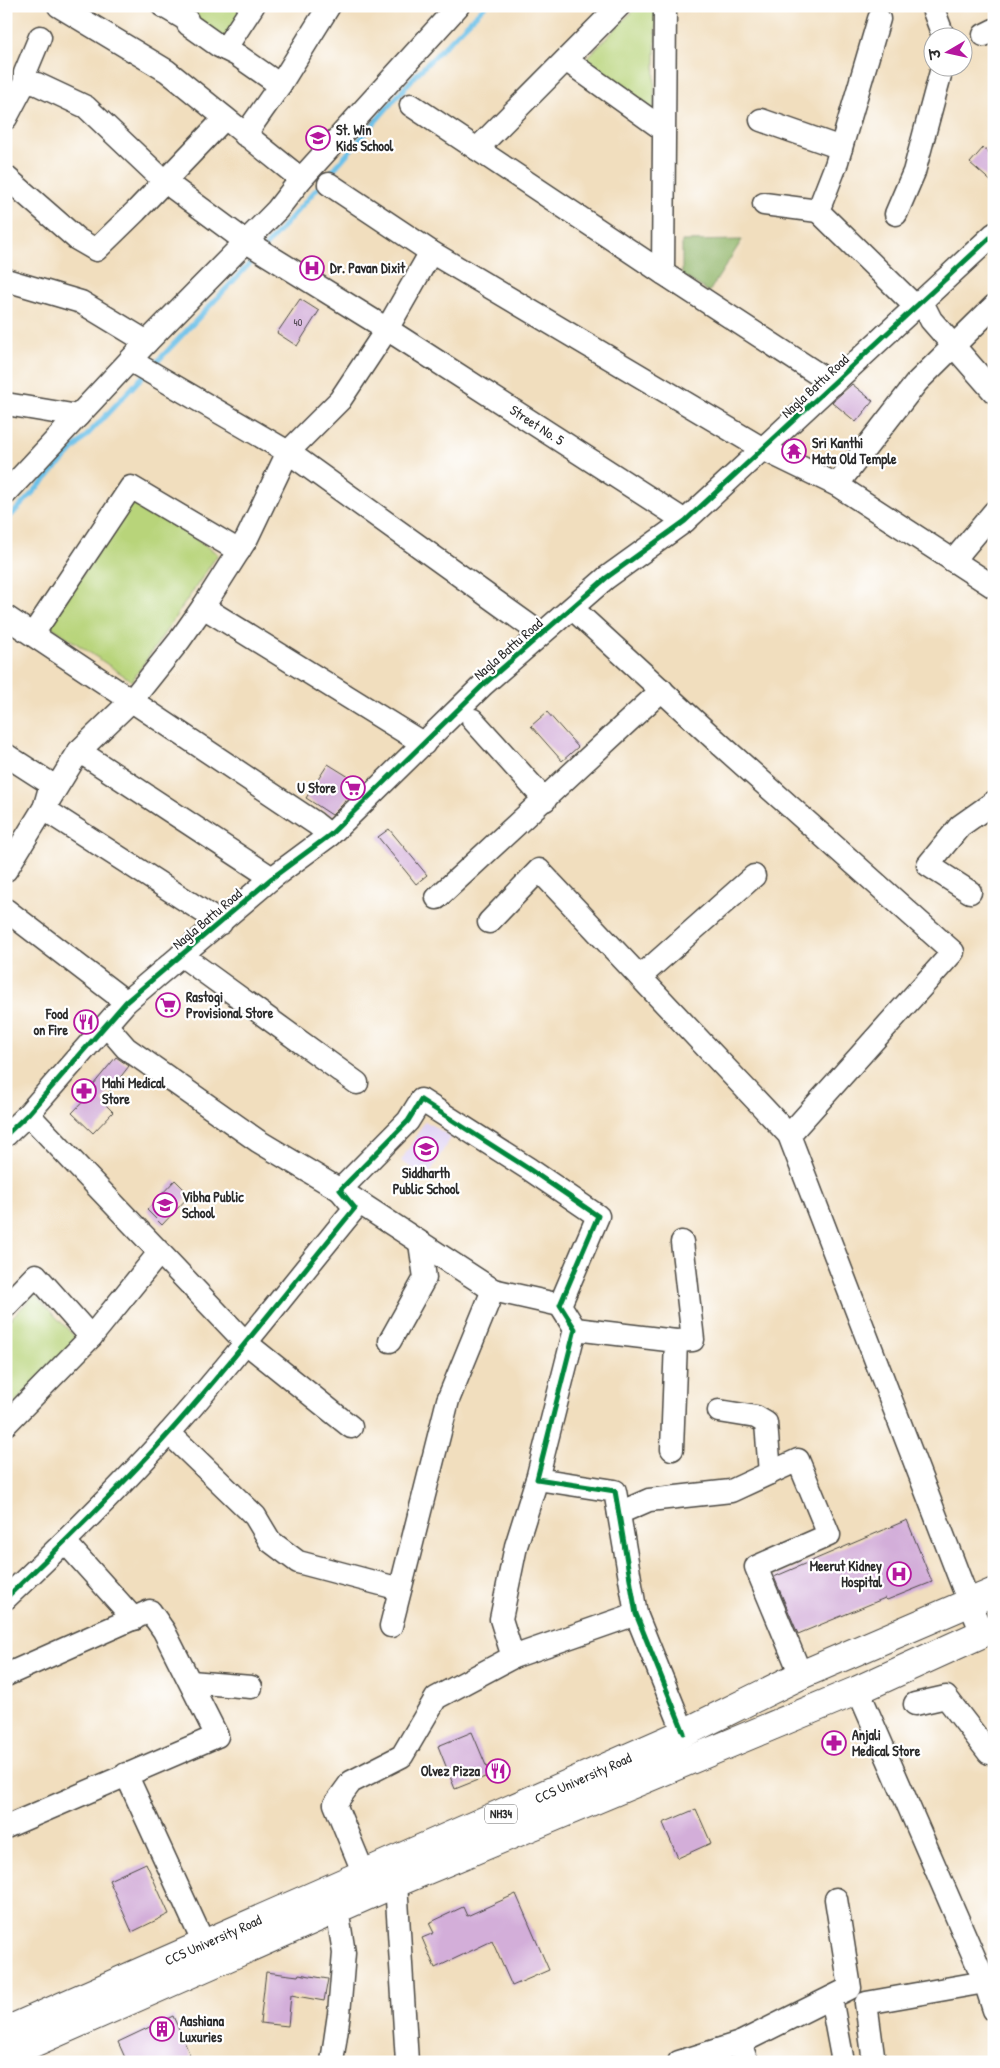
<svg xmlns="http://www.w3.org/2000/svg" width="1000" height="2068" font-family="'Patrick Hand','Playpen Sans Deva',sans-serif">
<rect width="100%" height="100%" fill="#fff"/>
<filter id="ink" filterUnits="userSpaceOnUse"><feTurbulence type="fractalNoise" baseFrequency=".02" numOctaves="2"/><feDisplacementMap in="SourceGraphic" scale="10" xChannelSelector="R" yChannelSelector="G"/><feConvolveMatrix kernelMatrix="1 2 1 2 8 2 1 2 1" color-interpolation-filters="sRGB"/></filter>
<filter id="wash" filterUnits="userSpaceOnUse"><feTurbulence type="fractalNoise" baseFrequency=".0096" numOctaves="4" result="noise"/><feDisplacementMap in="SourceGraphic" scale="20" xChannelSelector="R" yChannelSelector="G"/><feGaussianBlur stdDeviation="1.12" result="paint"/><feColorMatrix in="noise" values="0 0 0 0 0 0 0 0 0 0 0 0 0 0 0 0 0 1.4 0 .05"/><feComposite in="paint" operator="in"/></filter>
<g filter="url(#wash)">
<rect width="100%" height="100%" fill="#f1debe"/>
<path fill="#e0d4f4" d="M425,1121L451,1137L427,1178L401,1161Z"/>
<g fill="#b8d47a" stroke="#728052">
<path d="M200,6H247L219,46L188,24Z"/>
<path d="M638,6H656L654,111L585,60Z"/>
<path d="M134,499L218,554L132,681L49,625Z"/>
<path d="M35,1295L78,1340L6,1411V1323Z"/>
</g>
<path fill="#92b66a" stroke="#5e704a" d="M742,240L709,292L682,275V241Z"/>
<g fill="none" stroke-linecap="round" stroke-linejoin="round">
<g stroke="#6cc1e9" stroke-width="5">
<path d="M327,177L415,76L485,6"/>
<path d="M266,246L322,183"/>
<path d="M153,366L257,256"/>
<path d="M6,521L143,376"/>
</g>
</g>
<g id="blocks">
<g fill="#d3aed9">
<path d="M983,148L994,157V184L970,163Z"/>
<path d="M300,299L319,311L297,346L277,333Z"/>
<path d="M852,384L873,401L856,422L832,402Z"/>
<path d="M547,712L578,747L562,761L531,726Z"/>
<path d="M328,764L357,782L343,804L332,815L306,798Z"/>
<path d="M389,829L427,875L416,884L378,837Z"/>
<path d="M116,1057L129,1066L102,1101L113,1112L93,1133L72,1113L96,1088L93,1085Z"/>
<path d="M175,1180L190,1195L162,1225L147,1210Z"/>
<path d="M907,1520L932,1582L887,1600L885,1598L798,1634L774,1577Z"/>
<path d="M472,1732L490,1775L455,1789L438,1746Z"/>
<path d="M696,1809L711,1843L678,1858L663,1823Z"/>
<path d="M146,1863L169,1914L132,1932L109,1880Z"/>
<path d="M516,1894L549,1970L512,1986L492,1941L435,1968L422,1938L434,1933L429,1923L463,1907L467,1916Z"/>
<path d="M266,1972L298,1976L299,1974L328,1979L324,2001L291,1995L288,2026L260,2023Z"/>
<path d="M173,2016L193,2062H127L118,2042Z"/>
</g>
</g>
</g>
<g filter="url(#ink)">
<use href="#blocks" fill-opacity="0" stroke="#494641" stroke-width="1"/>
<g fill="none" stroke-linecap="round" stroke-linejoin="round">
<g stroke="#494641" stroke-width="25">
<g id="minor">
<path d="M59,6L167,71L301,179"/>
<path d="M163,6L187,20L188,24L219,46L237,55L280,85"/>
<path d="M932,6L944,38"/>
<path d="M879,19L836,165L818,211L916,307"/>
<path d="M984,35L994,30"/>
<path d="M225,49L253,6"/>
<path d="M566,60L664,130"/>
<path d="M25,82L37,84L86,107L164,181L245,241L387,329L685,521"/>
<path d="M411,105L663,273L833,384"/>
<path d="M6,118L25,82V73L40,37"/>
<path d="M761,120L841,148"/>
<path d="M245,135L280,85L329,6"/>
<path d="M477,149L619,6"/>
<path d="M6,177L77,239L96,250L136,211L225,118"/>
<path d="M329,184L431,252L763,449L837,485L994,587"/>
<path d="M764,204L818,211"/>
<path d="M896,214L914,172L942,68"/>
<path d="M663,273L665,6"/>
<path d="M6,280L81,302L147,342"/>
<path d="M922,302L931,320L994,392"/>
<path d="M138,365L288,452L541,634"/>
<path d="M6,404L78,416"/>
<path d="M837,485L917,382L994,306"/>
<path d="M6,493L147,342L277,210L301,179L458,6"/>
<path d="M953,561L994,512"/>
<path d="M203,607L424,744"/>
<path d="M573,609L721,745L953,952L789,1135"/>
<path d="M6,617L315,823L330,835"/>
<path d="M33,634L131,487L239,551"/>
<path d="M473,720L545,800"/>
<path d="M79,751L272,878"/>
<path d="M6,755L51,784L44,809L221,923"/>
<path d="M6,870L79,751L132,700L179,641L203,607L247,538L288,452L340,400L387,329L431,252"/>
<path d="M970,892L928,865L960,826L994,802"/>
<path d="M437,898L662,690"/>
<path d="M6,910L126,1002"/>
<path d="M489,922L539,870L789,1135L963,1587L982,1633"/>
<path d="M181,955L357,1083"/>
<path d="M640,977L754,876"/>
<path d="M106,1025L126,1048L258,1141L340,1190L493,1290L560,1305"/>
<path d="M28,1114L245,1342L351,1427"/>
<path d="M6,1135L28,1114L126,1002L272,878L330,835L483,685L606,578L685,521L994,234"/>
<path d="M6,1306L36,1275L91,1337"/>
<path d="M575,1329L676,1341L672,1449"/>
<path d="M390,1341L425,1278L420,1243"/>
<path d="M676,1341L693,1340L682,1242"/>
<path d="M719,1411L756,1417L766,1423L770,1473"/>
<path d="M6,1424L91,1337L159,1253"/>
<path d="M169,1433L255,1516L270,1541L298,1562L400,1589"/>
<path d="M619,1513L649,1500L731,1491L798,1460L829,1535L756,1567L801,1675"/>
<path d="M65,1542L134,1619"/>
<path d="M6,1598C62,1545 117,1491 169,1433C233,1362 293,1283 355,1208L340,1190L408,1121L421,1100L529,1169L598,1216L560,1305L575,1329L537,1479L615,1491L636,1614L684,1733"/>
<path d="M391,1626L448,1400L493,1290"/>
<path d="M513,1657L501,1619L516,1546L537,1479"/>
<path d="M6,1675L150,1611L164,1631L217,1736L6,1827"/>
<path d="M191,1682L251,1687"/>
<path d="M858,1690L985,1982L994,2010"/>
<path d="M915,1704L946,1697L989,1753L994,1751"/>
<path d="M126,1774L204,1944"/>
<path d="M364,1874L335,1804L351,1782L402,1756L436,1698L513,1657L636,1614"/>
<path d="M396,1883L407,2062"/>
<path d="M831,1998L843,2062"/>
<path d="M740,2043L850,1988L836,1899"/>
<path d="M332,2062L339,2014L344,1953L337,1909"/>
<path d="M679,2062L740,2043L747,2062"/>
<path d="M874,2062L866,2003L985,1982"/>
</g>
</g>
<g stroke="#494641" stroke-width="30">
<g id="highway">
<path d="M6,2031L684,1733L801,1675L994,1592"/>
<path d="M6,2055L396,1883L858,1690L994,1628"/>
</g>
</g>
<use href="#minor" stroke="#fff" stroke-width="22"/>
<use href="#highway" stroke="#fff" stroke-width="28"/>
<g stroke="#fff" stroke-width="8">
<g id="cycleway">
<path d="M6,1135L28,1114L126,1002L272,878L330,835L483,685L606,578L685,521L994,234"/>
<path d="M6,1598C62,1545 117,1491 169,1433C233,1362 293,1283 355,1208L340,1190L408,1121L421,1100L529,1169L598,1216L560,1305L575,1329L537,1479L615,1491L636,1614L684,1733"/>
</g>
</g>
<use href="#cycleway" stroke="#00873e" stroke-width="5"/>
</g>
</g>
<defs>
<g id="school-ring" transform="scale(1.25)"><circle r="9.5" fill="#fff" stroke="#b5179e" stroke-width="1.5"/><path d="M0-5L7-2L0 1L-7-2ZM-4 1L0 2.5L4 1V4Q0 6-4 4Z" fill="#b5179e"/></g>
<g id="hospital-ring" transform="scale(1.25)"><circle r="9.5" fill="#fff" stroke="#b5179e" stroke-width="1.5"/><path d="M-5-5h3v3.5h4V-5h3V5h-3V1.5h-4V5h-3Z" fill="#b5179e"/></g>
<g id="temple-ring" transform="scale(1.25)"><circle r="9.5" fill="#fff" stroke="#b5179e" stroke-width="1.5"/><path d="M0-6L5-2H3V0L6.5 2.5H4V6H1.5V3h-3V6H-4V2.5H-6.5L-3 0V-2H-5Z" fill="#b5179e"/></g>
<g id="supermarket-ring" transform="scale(1.25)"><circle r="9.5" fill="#fff" stroke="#b5179e" stroke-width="1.5"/><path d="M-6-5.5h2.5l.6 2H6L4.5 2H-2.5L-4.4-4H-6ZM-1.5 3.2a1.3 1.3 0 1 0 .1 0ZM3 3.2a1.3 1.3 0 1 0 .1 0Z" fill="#b5179e"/></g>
<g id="restaurant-ring" transform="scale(1.25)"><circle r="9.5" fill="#fff" stroke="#b5179e" stroke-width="1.5"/><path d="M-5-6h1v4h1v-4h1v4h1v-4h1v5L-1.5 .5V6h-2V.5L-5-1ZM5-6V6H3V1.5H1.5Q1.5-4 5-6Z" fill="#b5179e"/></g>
<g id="pharmacy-ring" transform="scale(1.25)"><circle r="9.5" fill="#fff" stroke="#b5179e" stroke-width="1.5"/><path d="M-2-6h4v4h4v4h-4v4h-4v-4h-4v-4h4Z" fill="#b5179e"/></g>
<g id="building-ring" transform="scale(1.25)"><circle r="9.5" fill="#fff" stroke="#b5179e" stroke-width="1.5"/><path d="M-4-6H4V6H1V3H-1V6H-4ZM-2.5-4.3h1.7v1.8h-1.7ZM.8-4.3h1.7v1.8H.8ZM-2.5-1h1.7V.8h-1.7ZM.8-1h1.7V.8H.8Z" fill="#b5179e"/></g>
</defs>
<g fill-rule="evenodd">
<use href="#school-ring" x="318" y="138"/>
<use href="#hospital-ring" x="312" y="268"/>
<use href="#temple-ring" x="794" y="451"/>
<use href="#supermarket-ring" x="353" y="788"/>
<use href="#supermarket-ring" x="168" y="1005"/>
<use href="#restaurant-ring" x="86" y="1022"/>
<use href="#pharmacy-ring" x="84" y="1091"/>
<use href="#school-ring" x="426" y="1149"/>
<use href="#school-ring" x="165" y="1205"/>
<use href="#hospital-ring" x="899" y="1574"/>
<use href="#pharmacy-ring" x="834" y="1743"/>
<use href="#restaurant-ring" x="498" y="1771"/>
<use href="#building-ring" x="162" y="2029"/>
</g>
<g text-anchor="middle" stroke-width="4.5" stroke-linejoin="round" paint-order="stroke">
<g font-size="11" fill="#554c56">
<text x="298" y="326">40</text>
</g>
<rect fill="#fff" stroke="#6b6b6b" stroke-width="1" x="485" y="1804.5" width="32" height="19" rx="4"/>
<g font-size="12" font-weight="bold" fill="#2b2b2b">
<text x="501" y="1818">NH34</text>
</g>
<g font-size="14" font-weight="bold" fill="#2b2b2b" stroke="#fff" text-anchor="start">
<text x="336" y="135">St. Win<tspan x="336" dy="16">Kids School</tspan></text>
<text x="330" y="273">Dr. Pavan Dixit</text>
<text x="812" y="448">Sri Kanthi<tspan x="812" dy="16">Mata Old Temple</tspan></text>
<text x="336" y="793" text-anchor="end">U Store</text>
<text x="186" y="1002">Rastogi<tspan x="186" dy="16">Provisional Store</tspan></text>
<text x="68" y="1019" text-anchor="end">Food<tspan x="68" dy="16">on Fire</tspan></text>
<text x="102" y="1088">Mahi Medical<tspan x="102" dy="16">Store</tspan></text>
<text x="426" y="1178" text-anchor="middle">Siddharth<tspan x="426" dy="16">Public School</tspan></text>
<text x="182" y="1202">Vibha Public<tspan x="182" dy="16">School</tspan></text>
<text x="882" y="1571" text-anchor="end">Meerut Kidney<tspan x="882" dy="16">Hospital</tspan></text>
<text x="852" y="1740">Anjali<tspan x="852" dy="16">Medical Store</tspan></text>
<text x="480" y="1776" text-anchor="end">Olvez Pizza</text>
<text x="180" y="2026">Aashiana<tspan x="180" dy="16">Luxuries</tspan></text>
</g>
<g font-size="14" fill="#2b2b2b" stroke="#fff">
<text transform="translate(815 386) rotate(-43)" y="5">Nagla Battu Road</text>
<text transform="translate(537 425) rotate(33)" y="5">Street No. 5</text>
<text transform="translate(508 649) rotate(-41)" y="5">Nagla Battu Road</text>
<text transform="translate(207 919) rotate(-40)" y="5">Nagla Battu Road</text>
<text transform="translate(583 1778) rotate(-24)" y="5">CCS University Road</text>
<text transform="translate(213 1940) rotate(-24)" y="5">CCS University Road</text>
</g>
</g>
<rect width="1000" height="2068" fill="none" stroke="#fff" stroke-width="25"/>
<g transform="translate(948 52) rotate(261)"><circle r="24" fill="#ffffff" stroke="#aaaaaa"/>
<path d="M0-4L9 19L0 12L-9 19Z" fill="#b5179e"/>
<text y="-8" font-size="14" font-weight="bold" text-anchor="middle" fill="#2b2b2b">उ</text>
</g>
</svg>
